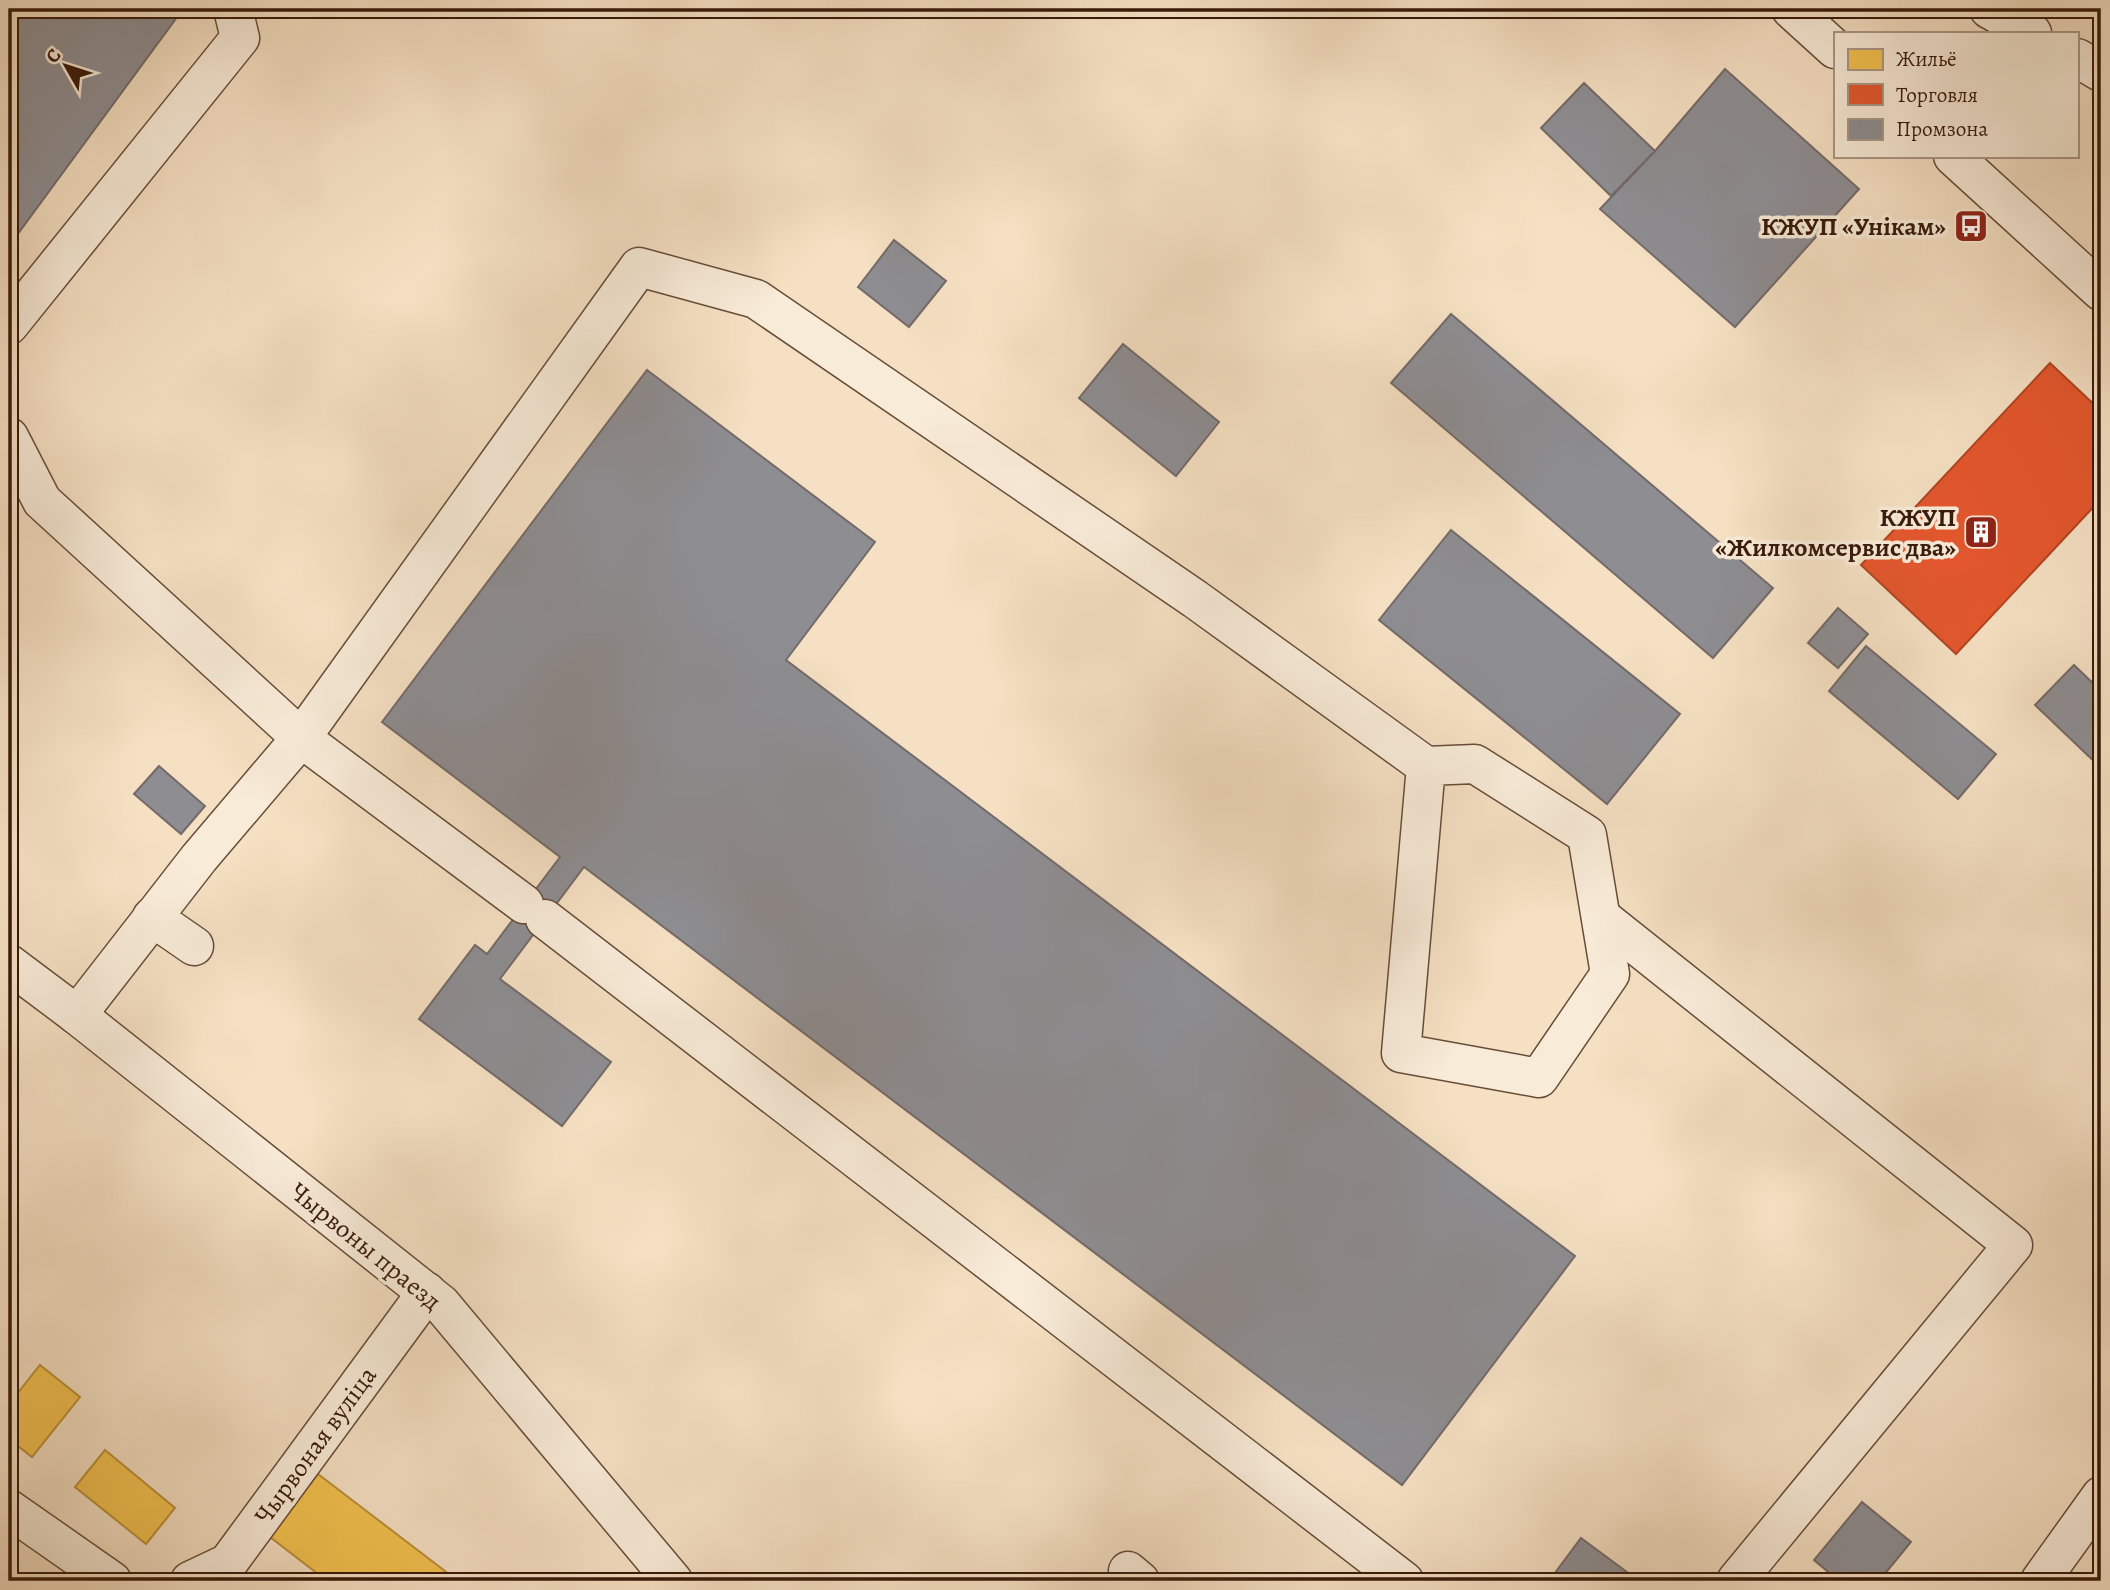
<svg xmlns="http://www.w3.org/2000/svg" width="2110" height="1590" font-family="Alegreya,serif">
<rect width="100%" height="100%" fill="#f5e0c3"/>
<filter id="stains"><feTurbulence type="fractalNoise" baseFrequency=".00286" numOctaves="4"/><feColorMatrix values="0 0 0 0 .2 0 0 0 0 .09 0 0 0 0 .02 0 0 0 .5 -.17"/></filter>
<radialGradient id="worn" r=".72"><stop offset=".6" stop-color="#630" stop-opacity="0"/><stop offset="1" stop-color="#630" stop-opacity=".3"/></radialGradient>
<g fill="#f2c14e" stroke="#ba8f3a" stroke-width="2">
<path d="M40,1365L80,1397L32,1457L9,1439V1404Z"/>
<path d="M105,1450L175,1508L146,1544L75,1487Z"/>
<path d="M318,1474L458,1581H327L270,1537Z"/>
</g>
<path fill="#e4572e" stroke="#b04523" stroke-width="2" d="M2050,363L2101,411V499L1956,654L1861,565Z"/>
<g fill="#8d8d92" stroke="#746a69" stroke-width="2">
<path d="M9,9H183L9,246Z"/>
<path d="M1725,69L1859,189L1735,327L1600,209L1655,151Z"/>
<path d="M1584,83L1655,151L1611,196L1541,128Z"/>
<path d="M894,240L946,281L909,327L858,287Z"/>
<path d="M1451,314L1773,588L1713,658L1391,383Z"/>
<path d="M1123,344L1219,422L1176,476L1079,398Z"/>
<path d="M647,370L875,542L786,660L1575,1256L1402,1485L584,867L500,979L611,1062L562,1126L419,1019L475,945L487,954L560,857L382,722Z"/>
<path d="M1451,530L1680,714L1607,804L1379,620Z"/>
<path d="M1838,608L1868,634L1838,668L1808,643Z"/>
<path d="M1866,646L1996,754L1958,799L1829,691Z"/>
<path d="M2074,665L2101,691V768L2035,705Z"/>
<path d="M159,766L205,806L181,834L134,794Z"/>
<path d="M1862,1502L1911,1542L1879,1581H1839L1814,1560Z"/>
<path d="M1581,1538L1639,1581H1549Z"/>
</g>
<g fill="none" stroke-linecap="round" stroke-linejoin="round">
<g stroke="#674c38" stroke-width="41">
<g id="minor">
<path d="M1791,9L1835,49"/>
<path d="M1989,9L2032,33"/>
<path d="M2077,58L2101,72"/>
<path d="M1953,156L2101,291"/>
<path d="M9,325L240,38L233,9"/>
<path d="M9,437L42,501L301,738L524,904"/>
<path d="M152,917L194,946"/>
<path d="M1601,917L2013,1245L1736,1581"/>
<path d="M545,919L1404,1581"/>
<path d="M9,964L77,1015L441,1304L673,1581"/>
<path d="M77,1015L199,858L301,738L639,267L756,299L1195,599L1426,766L1475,764L1587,835L1610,974L1539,1078L1401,1053L1426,766"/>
<path d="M9,1509L112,1581"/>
<path d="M1128,1571L1140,1581"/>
<path d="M190,1581L228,1563L427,1292"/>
<path d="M2040,1581L2101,1496"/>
</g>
</g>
<use href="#minor" stroke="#f8ebd8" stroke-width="38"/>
</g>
<defs>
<g id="bus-square" transform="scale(1.75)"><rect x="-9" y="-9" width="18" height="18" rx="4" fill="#8f2418" stroke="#f8ebd8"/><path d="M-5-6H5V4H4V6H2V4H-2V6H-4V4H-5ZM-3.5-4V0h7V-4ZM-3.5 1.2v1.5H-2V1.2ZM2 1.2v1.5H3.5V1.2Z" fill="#fff"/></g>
<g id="building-square" transform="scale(1.75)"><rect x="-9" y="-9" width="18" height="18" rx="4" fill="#8f2418" stroke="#f8ebd8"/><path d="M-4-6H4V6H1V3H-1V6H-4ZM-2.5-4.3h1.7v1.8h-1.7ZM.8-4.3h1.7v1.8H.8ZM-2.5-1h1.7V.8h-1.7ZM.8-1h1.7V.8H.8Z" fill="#fff"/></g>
</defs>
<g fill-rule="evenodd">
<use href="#bus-square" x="1971" y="226"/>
<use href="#building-square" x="1981" y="532"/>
</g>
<g text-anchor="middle" stroke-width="7" stroke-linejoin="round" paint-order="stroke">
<g font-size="26" font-weight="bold" fill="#381a0a" stroke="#f8ebd8" text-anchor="end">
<text x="1946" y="235">КЖУП «Унікам»</text>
<text x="1956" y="526">КЖУП<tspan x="1956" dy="30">«Жилкомсервис два»</tspan></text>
</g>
<g font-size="26" fill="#381a0a" stroke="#f8ebd8">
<text transform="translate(366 1246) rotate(39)" y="9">Чырвоны праезд</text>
<text transform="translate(315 1445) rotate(-54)" y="9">Чырвоная вуліца</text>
</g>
</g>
<rect width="2110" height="1590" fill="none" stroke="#f5e0c3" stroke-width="35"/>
<rect x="10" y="10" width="2089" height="1569" fill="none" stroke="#381a0a" stroke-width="3.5"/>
<rect x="18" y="18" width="2075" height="1555" fill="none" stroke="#381a0a" stroke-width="2"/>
<rect x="1834" y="32" width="245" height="126" fill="#f8ebd8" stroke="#ab9786" stroke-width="2"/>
<rect x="1848" y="49" width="35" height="21" fill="#f2c14e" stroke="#ab9786" stroke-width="2"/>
<text x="1896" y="66" font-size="21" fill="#381a0a">Жильё</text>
<rect x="1848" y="84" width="35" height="21" fill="#e4572e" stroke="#ab9786" stroke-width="2"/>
<text x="1896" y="102" font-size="21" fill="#381a0a">Торговля</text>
<rect x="1848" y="119" width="35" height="21" fill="#8d8d92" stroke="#ab9786" stroke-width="2"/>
<text x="1896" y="136" font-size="21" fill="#381a0a">Промзона</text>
<g transform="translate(66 66) rotate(309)" stroke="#f8ebd8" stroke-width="5" paint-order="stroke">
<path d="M0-5L12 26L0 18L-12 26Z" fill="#381a0a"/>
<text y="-10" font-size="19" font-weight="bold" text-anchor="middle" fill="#381a0a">С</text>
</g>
<rect width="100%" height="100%" filter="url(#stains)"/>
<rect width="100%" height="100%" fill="url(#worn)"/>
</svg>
